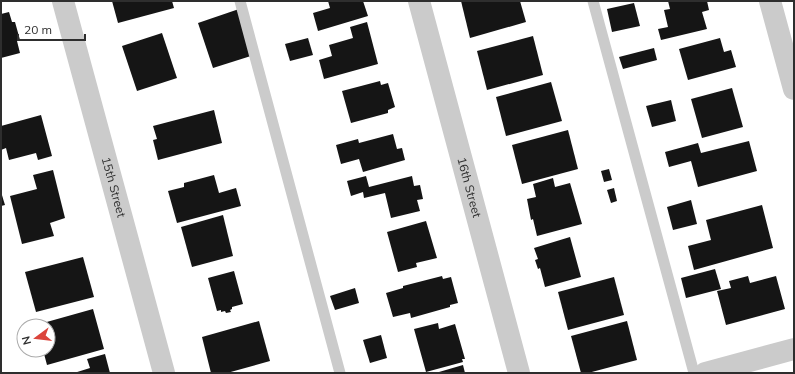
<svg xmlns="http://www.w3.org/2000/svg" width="795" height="374" font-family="Mulish,sans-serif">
<rect width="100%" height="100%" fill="#fff"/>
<g fill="#151515">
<path d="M112,1H172L174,8L118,23Z"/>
<path d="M328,1H363L368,16L318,31L313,13L330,8Z"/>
<path d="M461,1H520L526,22L470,38Z"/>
<path d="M668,1H707L709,10L702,12L707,29L661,40L658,29L668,27L664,10L670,9Z"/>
<path d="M634,3L640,26L612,32L607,9Z"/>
<path d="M239,9L254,55L213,68L198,23Z"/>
<path d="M9,12L12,22H15L20,40L17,41L20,53L1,58V14Z"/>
<path d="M367,22L378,64L324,79L319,60L332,56L329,45L353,38L350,27Z"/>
<path d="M162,33L177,78L137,91L122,46Z"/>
<path d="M533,36L543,75L487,90L477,51Z"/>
<path d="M308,38L313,55L290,61L285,44Z"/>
<path d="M720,38L724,52L731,50L736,67L688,80L679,49Z"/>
<path d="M654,48L657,60L623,69L619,57Z"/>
<path d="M380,81L381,85L388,83L395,107L388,110V113L351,123L342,91Z"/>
<path d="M551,82L562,121L506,136L496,97Z"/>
<path d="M732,88L743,127L702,138L691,99Z"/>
<path d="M671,100L676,121L652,127L646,106Z"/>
<path d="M214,110L222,143L158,160L153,140L157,139L153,126Z"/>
<path d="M41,115L52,156L38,160L36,153L9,160L6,148L1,150V126Z"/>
<path d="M568,130L578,169L522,184L512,145Z"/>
<path d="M393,134L397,149L402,148L405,160L363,172L359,159L341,164L336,145L358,139L359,143Z"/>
<path d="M749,141L757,171L698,187L691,161L669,167L665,152L698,143L701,153Z"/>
<path d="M609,169L612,180L604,182L601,171Z"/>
<path d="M53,170L65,218L50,223L54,236L22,244L10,196L37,189L33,175Z"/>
<path d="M214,175L219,193L236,188L241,206L177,223L168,191L184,187V183Z"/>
<path d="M366,176L369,187L412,176L414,186L420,185L423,199L417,200L420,211L391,218L385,193L364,198L363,192L351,196L347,181Z"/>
<path d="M553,178L555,187L570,183L582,224L537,236L533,219L531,220L527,199L536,197L533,184Z"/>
<path d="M614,188L617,201L611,203L607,190Z"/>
<path d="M1,192L5,205L1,206Z"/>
<path d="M691,200L697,224L673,230L667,207Z"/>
<path d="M762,205L773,248L694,270L688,246L711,240L706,220Z"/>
<path d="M223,215L233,256L192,267L181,227Z"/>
<path d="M426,221L437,258L416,263L417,267L398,272L387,232Z"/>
<path d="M570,237L581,277L545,287L540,268L538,269L535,260L538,259L534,248Z"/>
<path d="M83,257L94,297L36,312L25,272Z"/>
<path d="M715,269L721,289L686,298L681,278Z"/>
<path d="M234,271L243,304L232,307V309L230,310L231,312L226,313L225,311L221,312V310L217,311L208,278Z"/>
<path d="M442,276L443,279L451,277L458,303L450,305V307L411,318L410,313L393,317L386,293L403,288V286Z"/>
<path d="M748,276L750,283L776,276L785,309L726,325L717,291L731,288L729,281Z"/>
<path d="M614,277L624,315L568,330L558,292Z"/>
<path d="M355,288L359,303L335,310L330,296Z"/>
<path d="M93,309L104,349L47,365L43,350H48V326H37L36,325Z"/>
<path d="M259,321L270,361L227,373H211L202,337Z"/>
<path d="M627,321L637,360L588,373H581L571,336Z"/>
<path d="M438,323L439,329L455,324L465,359H462L463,362L426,372L414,329Z"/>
<path d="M381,335L387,358L370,363L363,340Z"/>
<path d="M105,354L110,373H74L90,368L87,359Z"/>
<path d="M463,365L465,373H439V372Z"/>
</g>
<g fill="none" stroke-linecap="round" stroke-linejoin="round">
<g stroke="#cbcbcb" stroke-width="11">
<path d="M240,1L340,373"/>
<path d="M593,1L694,373"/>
</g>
<g stroke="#cbcbcb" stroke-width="22">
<path id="s1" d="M63,1L164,373"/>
<path id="s2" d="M419,1L519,373"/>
<path d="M770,1L794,89"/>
<path d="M705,373L794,349"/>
</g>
</g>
<g text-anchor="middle" stroke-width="4" stroke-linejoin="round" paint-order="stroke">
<g font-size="12" fill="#2e2e2e" stroke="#fff">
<text dy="4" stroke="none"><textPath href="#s1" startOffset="193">15th Street</textPath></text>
<text dy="4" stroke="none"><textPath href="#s2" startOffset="193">16th Street</textPath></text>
</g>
</g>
<rect width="795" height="374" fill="none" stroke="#2e2e2e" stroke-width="4"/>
<g transform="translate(36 338) rotate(255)"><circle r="19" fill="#ffffff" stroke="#ababab"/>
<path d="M0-3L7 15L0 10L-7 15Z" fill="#db443b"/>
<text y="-6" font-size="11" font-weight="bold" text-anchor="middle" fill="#2e2e2e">N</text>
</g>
<path d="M18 34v6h67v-6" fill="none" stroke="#2e2e2e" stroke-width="2"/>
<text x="24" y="34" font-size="12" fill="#2e2e2e" stroke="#ffffff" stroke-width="3" paint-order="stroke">20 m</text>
</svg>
